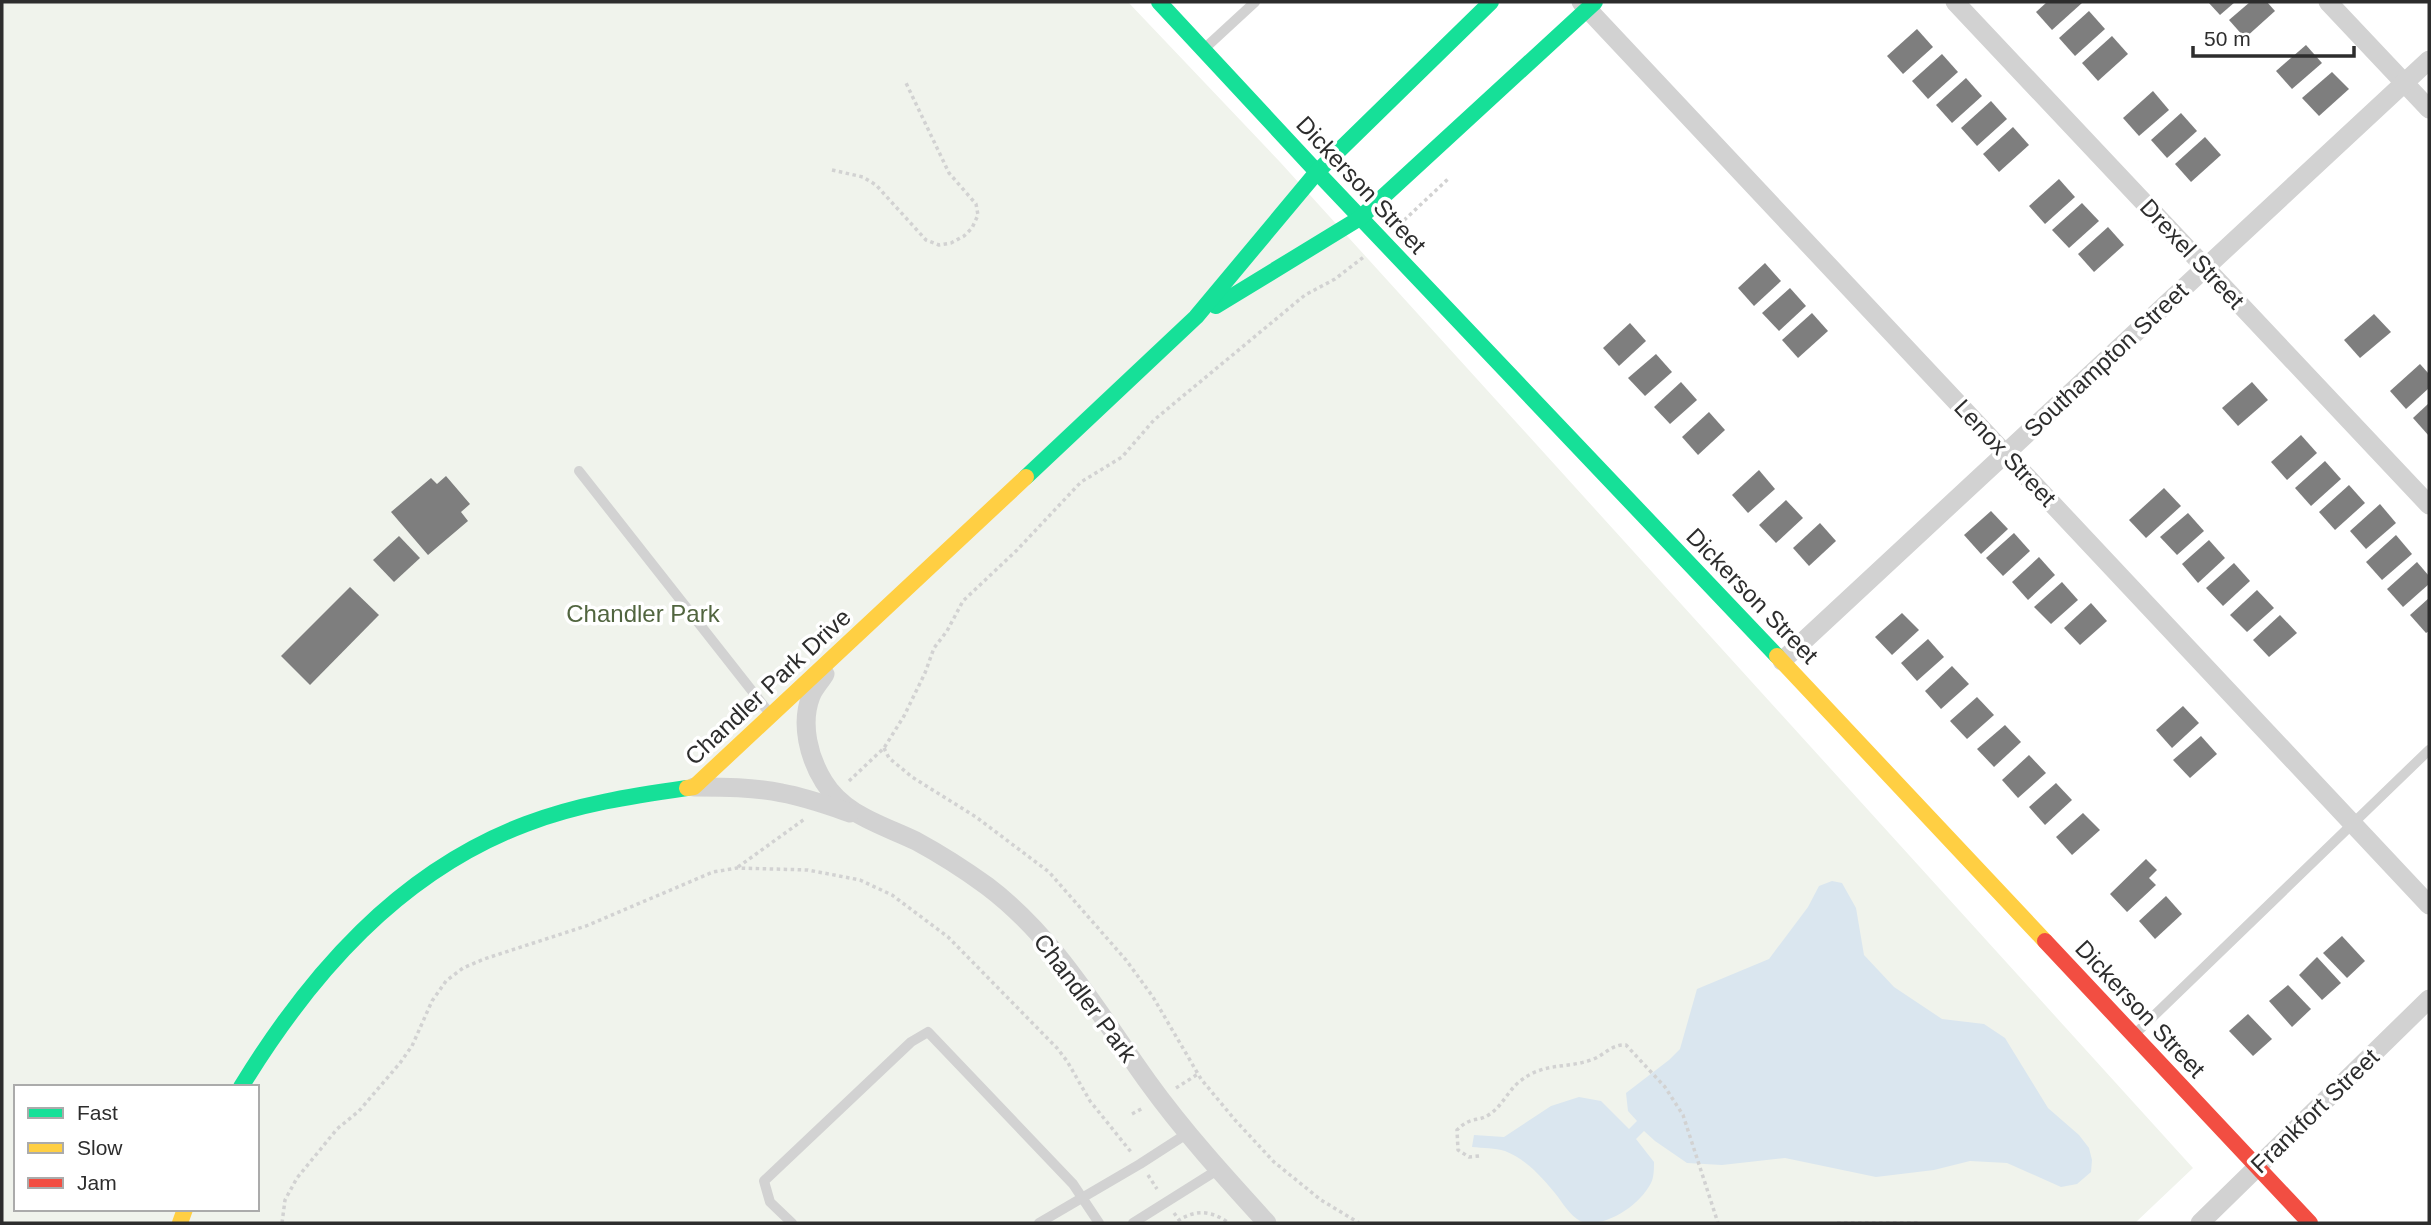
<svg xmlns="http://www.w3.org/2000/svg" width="2431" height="1225" font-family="Arial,sans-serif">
<rect width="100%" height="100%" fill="#fff"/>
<path fill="#f0f3ec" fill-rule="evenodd" d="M2,2H1128L1280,162L2193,1168L2135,1223H2ZM16,1087H257V1209H16Z"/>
<path fill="#dae6ef" d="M1832,881L1842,883L1856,908L1864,955L1894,987L1942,1019L1984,1024L2005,1038L2048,1108L2079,1135L2089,1148L2092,1160L2091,1172L2077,1184L2061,1187L2007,1163L1970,1161L1934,1170L1876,1177L1785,1158L1722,1165L1687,1163L1655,1141L1644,1131L1636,1139L1654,1162C1654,1169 1654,1177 1651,1183C1640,1204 1611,1225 1585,1223C1573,1219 1565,1207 1558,1197C1544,1179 1526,1159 1505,1151C1495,1148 1483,1148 1472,1147L1474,1135L1504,1137L1551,1106L1579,1097L1601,1101L1629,1129L1637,1121L1628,1111L1626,1093L1669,1060L1680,1049L1697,989L1769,959L1808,907L1819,886Z"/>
<g fill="#7e7e7e">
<path d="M2047,2H2081L2082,3L2052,30L2036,12Z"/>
<path d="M2208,2H2235L2220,15Z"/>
<path d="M2250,2H2267L2275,11L2245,38L2229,20Z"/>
<path d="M2089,11L2105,29L2075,56L2059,38Z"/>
<path d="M1917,29L1933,47L1903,74L1887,56Z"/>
<path d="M2112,36L2128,54L2098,81L2082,63Z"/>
<path d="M2306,45L2322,63L2292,89L2276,71Z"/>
<path d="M1942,54L1958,72L1928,99L1912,81Z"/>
<path d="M2332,72L2349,89L2319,116L2302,98Z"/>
<path d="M1966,78L1982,96L1952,123L1936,105Z"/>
<path d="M2153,91L2169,110L2139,136L2123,118Z"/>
<path d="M1991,101L2007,119L1977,146L1961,128Z"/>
<path d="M2181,113L2197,131L2167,158L2151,140Z"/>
<path d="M2013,127L2029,145L1999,172L1983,154Z"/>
<path d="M2205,137L2221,155L2191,182L2175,164Z"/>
<path d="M2059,179L2075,197L2045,224L2029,206Z"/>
<path d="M2082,203L2099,221L2069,248L2052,230Z"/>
<path d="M2108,227L2124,245L2094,272L2078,254Z"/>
<path d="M1765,263L1781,281L1754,306L1738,288Z"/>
<path d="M1790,288L1806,306L1779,331L1762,313Z"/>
<path d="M1812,313L1828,331L1798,358L1782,340Z"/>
<path d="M2374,314L2391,332L2360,358L2344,340Z"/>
<path d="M1630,323L1646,341L1619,366L1603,348Z"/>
<path d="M1656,354L1672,372L1645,396L1628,378Z"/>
<path d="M2420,364L2429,374V388L2406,409L2390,391Z"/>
<path d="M1681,382L1697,400L1670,424L1654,407Z"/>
<path d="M2252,382L2268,400L2238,426L2222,408Z"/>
<path d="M2429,403V436L2413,418Z"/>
<path d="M1709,412L1725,430L1698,455L1682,437Z"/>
<path d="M2301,435L2317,453L2287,480L2271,462Z"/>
<path d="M2325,461L2341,479L2311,506L2295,488Z"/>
<path d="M1759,470L1775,489L1748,513L1732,495Z"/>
<path d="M446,476L470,504L461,512L468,521L428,555L391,512L431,478L437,484Z"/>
<path d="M2349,485L2365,503L2335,530L2319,512Z"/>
<path d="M2164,488L2181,506L2146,538L2129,520Z"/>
<path d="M1786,500L1803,518L1776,543L1759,525Z"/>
<path d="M2380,504L2396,523L2366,549L2350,531Z"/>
<path d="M1991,511L2008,529L1981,554L1964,535Z"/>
<path d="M2188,513L2204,531L2177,555L2160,537Z"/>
<path d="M1820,523L1836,541L1809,566L1793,548Z"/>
<path d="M2014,533L2030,551L2003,576L1986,558Z"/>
<path d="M2396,535L2412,554L2382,580L2366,562Z"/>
<path d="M399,536L420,558L394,582L373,560Z"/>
<path d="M2209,540L2225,558L2198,583L2182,564Z"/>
<path d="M2039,557L2055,575L2028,600L2012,582Z"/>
<path d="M2417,562L2429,576V584L2403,607L2387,589Z"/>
<path d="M2234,563L2250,581L2223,606L2206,588Z"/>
<path d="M2062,582L2078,600L2051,624L2034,607Z"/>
<path d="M350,587L379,615L310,685L281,656Z"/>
<path d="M2257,590L2274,608L2247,632L2230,615Z"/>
<path d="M2429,598V631L2426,633L2410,615Z"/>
<path d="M2091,603L2107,621L2080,645L2064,628Z"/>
<path d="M1902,613L1919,630L1892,655L1875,637Z"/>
<path d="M2280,615L2297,633L2269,657L2253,640Z"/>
<path d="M1928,639L1944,657L1917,681L1901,663Z"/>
<path d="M1952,666L1969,684L1941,709L1925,691Z"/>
<path d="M1977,697L1994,715L1967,739L1950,721Z"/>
<path d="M2183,706L2199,723L2172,748L2156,730Z"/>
<path d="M2005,725L2021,742L1994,767L1977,749Z"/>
<path d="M2201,736L2217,754L2190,778L2173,760Z"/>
<path d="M2029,755L2046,773L2018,798L2002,780Z"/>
<path d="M2056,783L2072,800L2045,825L2029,807Z"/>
<path d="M2083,813L2100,830L2072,855L2056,837Z"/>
<path d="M2146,859L2157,870L2149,878L2156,885L2127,912L2110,894Z"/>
<path d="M2166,896L2182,914L2155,939L2139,921Z"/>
<path d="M2342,936L2365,961L2347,978L2323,953Z"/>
<path d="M2317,957L2341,983L2322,1000L2299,975Z"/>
<path d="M2288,985L2311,1009L2292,1027L2269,1001Z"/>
<path d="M2248,1014L2272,1039L2253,1056L2229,1031Z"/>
</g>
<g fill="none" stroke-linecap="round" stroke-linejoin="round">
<g stroke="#d2d2d2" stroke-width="3.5" stroke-dasharray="3.5 3.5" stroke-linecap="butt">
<path d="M832,170L863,177L876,185L926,240L939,245L951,243L964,236L972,228L978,215L976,204L949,173L906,83"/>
<path d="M1399,225L1448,179"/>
<path d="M884,748L889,758L912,777L976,817L1049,872L1126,960L1153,997L1201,1079L1235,1120L1274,1162L1321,1200L1359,1223"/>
<path d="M849,781L884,748L904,716L925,673L934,648L947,631L963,601L1017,550L1081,482L1122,457L1154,420L1305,295L1335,279L1365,256"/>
<path d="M738,867L806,818"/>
<path d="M1176,1088L1198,1074"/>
<path d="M1132,1114L1143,1108"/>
<path d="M1479,1156L1469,1157L1458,1150L1457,1130C1472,1115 1478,1123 1490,1114C1502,1106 1508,1091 1519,1082C1543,1062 1565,1069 1591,1060C1604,1056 1611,1044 1626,1045L1665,1087L1683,1115L1718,1223"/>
<path d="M1148,1175L1157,1189"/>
<path d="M1174,1213L1179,1220C1197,1209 1212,1211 1229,1223"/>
<path d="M282,1223L285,1200L297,1178L337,1129L359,1111L400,1063L412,1046L432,1001L446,981L463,968L484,959L586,926L713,872L737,868L808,870L860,880L892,895L948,937L1057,1048L1067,1061L1090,1101L1131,1152"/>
<path d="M1837,1223H1921"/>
</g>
<g stroke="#d2d2d2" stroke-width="10">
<path d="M1204,49L1255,2"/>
<path d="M579,471L771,715"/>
<path d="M2135,1034L2429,750"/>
<path d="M792,1223L770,1202L764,1181L911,1042L928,1032L1073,1184L1099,1223"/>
<path d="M1039,1223L1140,1164L1188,1133"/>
<path d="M1133,1223L1219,1169"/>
</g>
<g stroke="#d2d2d2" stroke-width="19">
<path d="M1581,2L2429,905"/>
<path d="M1955,2L2429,505"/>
<path d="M2328,2L2429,109"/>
<path d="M1782,661L2429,60"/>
<path d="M825,674C821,681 814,688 811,696C800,724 809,758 824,782C844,815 883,825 916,841C940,854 965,870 987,886C1055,937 1099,1014 1148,1082C1184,1132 1226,1178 1267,1223"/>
<path d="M694,787C724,787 753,787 782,793C805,797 827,805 850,813"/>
<path d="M2200,1223L2429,999"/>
</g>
<g stroke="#16e098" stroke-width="16">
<path d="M1159,2L1317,172L1777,656"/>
<path d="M1216,306L1360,218L1595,2"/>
<path d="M1026,477L1196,317L1317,172L1491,2"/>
<path d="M241,1087C310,974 399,872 526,824C578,804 632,796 687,788"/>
</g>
<g stroke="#ffcf43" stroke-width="16">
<path d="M1777,656L2045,941"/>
<path d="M687,788L694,787L1026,477"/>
<path d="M180,1223L185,1209"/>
</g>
<path stroke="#f24e42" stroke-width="16" d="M2045,941L2310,1223"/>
</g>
<g text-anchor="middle" stroke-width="7" stroke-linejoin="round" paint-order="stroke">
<g font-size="24" fill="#2d2d2d" stroke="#fff">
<text transform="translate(1361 185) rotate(47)" y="8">Dickerson Street</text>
<text transform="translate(2192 254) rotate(47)" y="8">Drexel Street</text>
<text transform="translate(2106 360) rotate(-43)" y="8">Southampton Street</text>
<text transform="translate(2005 453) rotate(47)" y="8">Lenox Street</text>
<text transform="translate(1752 596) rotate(46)" y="8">Dickerson Street</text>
<text transform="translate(768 687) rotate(-43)" y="8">Chandler Park Drive</text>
<text transform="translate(1085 998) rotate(53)" y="8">Chandler Park</text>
<text transform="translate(2140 1009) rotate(47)" y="8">Dickerson Street</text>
<text transform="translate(2315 1111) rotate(-44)" y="8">Frankfort Street</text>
</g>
<g font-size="24" fill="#51653f" stroke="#fff">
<text x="643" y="622">Chandler Park</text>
</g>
</g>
<rect width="2431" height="1225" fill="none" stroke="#2d2d2d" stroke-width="7"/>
<rect x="14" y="1085" width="245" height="126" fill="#ffffff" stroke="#ababab" stroke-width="2"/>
<rect x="28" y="1108" width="35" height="10" fill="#16e098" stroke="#ababab" stroke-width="2"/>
<text x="77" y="1120" font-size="21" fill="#2d2d2d">Fast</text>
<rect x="28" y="1143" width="35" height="10" fill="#ffcf43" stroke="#ababab" stroke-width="2"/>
<text x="77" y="1155" font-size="21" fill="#2d2d2d">Slow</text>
<rect x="28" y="1178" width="35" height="10" fill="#f24e42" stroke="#ababab" stroke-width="2"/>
<text x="77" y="1190" font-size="21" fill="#2d2d2d">Jam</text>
<path d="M2193 46v10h161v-10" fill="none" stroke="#2d2d2d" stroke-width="3.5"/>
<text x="2204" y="46" font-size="21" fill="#2d2d2d" stroke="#ffffff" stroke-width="5" paint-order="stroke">50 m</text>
</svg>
